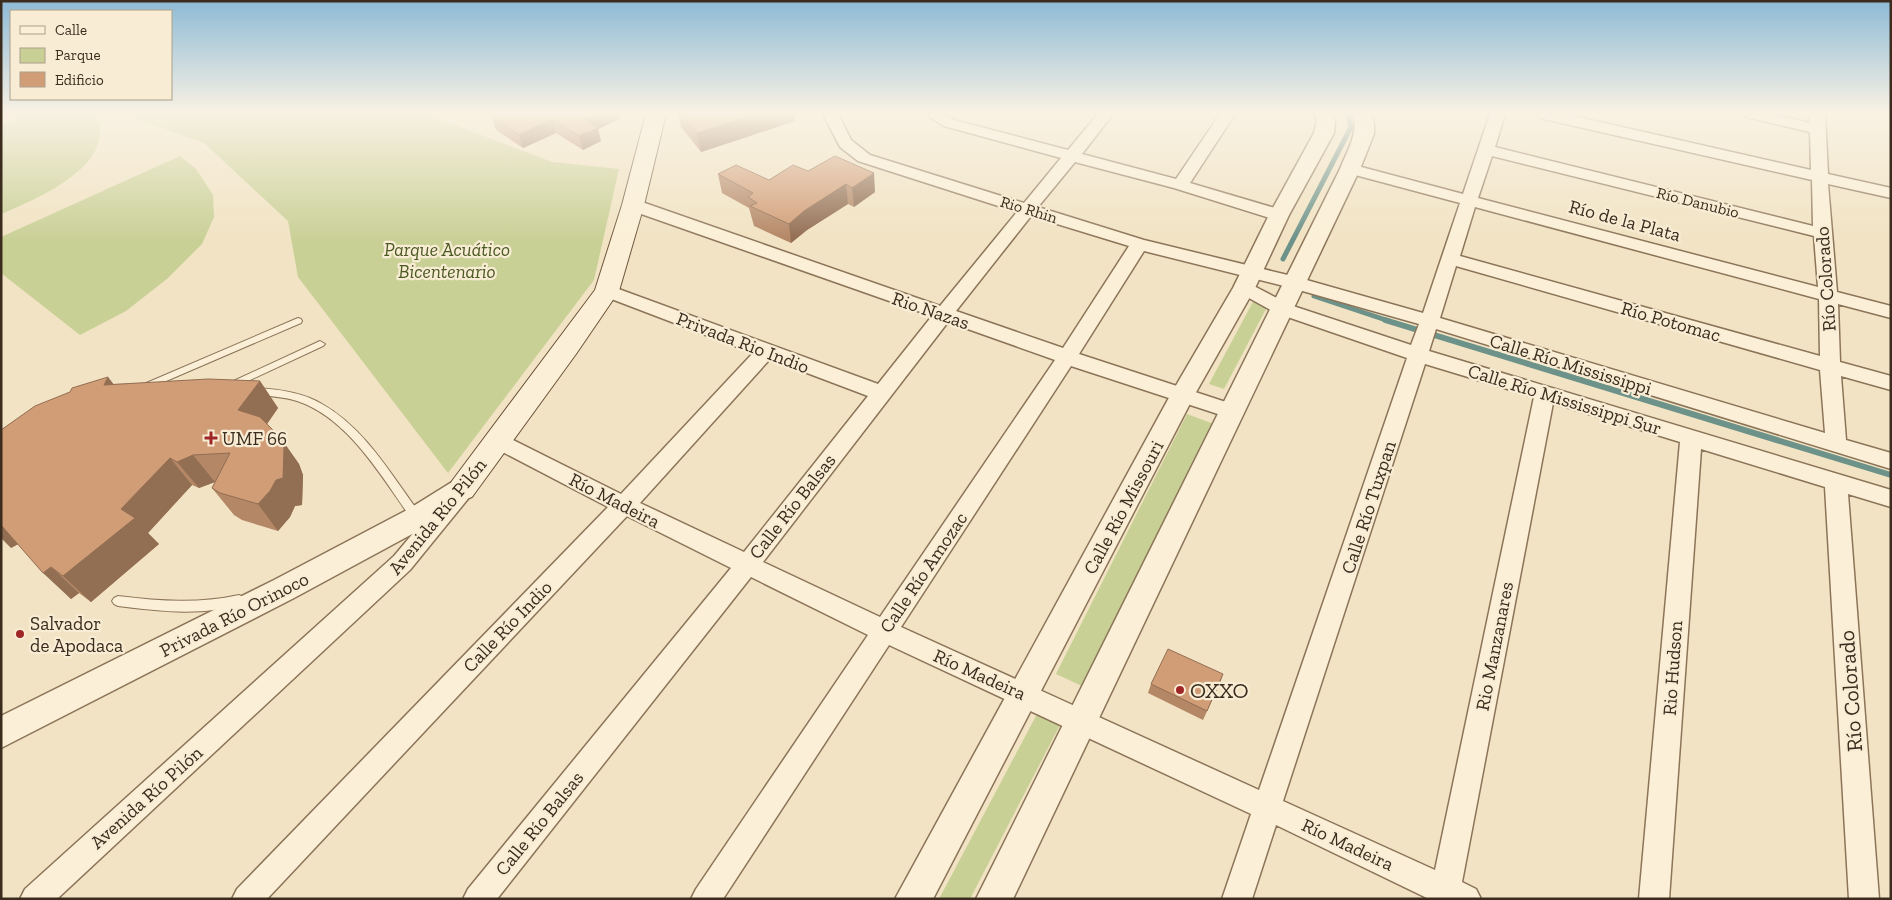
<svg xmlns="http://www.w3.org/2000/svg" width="1892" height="900" font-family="'Zilla Slab',serif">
<rect width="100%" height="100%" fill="#f1e3c3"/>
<g fill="#c9d096">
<path d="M26,114H93L101,124C100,131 100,140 97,147C83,179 32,201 1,214V125Z"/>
<path d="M122,114H426L552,162L619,169L594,280L448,473L298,277L288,221L204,143Z"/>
<path d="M180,156L196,169L213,195L214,217L202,244L168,278L126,311L80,335L1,273V237Z"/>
<path d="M1255,298L1266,309L1224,389L1209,384Z"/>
<path d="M1187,414L1214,424L1082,686L1056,674Z"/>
<path d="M1037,714L1061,723L970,899H939Z"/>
</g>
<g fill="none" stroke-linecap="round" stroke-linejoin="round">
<g stroke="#6c9289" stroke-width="5">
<path d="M1283,259L1351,127L1348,114"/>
<path d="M1314,296L1389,321"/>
</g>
<path stroke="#6c9289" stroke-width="6" d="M1385,320L1891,475"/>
<g stroke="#8c7459" stroke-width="2">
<g id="service">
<path d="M298,318L301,319L302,321L301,323L150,388H144L142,386L144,384Z"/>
<path d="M320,341L325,344L323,346L233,388H227L225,386L227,384Z"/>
<path d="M255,388C278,389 302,392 322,404C365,428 392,476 421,515L422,518L421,521H413C383,479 349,418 297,401C283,396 266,397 252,393L250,391L252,389Z"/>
<path d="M239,595L243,597L245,600L243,603C203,617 159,611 118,606L114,604L112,601L114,598L118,596C159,601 198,604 239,595Z"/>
</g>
</g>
<g stroke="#8c7459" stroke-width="3">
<g id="minor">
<path d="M823,114H838L851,140L870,155L1024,203L1061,158L944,126L925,114H944L954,120L1068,150L1098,114H1113L1082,154L1176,179L1220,114H1235L1190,183L1285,211L1287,215L1285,219H1273L1174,188L1075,162L1038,207L1144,240L1296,277L1423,313L1460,203L1344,172L1342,169L1344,166L1350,164L1463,194L1490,114H1505L1495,147L1813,226L1812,180L1544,119L1539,117L1537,114H1565L1811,170L1810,132L1746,117L1744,114H1772L1810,123L1809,114H1825L1828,174L1891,188V198L1828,184L1837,292L1891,306V318L1838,304L1840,362L1891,376V390L1841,376L1846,440L1891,453V469L1436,329L1429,351L1891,490V507L1848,494L1879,899H1849L1825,487L1701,449L1669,899H1639L1680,442L1553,403L1462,882L1476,889L1481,899H1429L1276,825L1252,899H1222L1251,814L889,645L723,899H691L696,889L868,635L751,577L497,899H463L468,889L731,568L627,516L267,899H232L237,889L608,507L491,446L487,441L491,436L498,433L505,436L621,494L753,353L601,295L598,291L601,287L607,285L613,287L878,384L932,316L627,209L625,205L627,201H639L940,306L1017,212L858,161L840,147ZM1492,156L1814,236L1818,287L1478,198ZM1475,207L1819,299L1820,356L1460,256ZM1031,216L1129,246L1063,348L956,311ZM1144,251L1292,288L1419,324L1411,345L1290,305L1250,284L1244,282L1238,284L1235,288L1238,292L1276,313L1407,358L1259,790L901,627L1071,366L1224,416L1231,418L1238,416L1241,411L1238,406L1079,354ZM1456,266L1820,370L1825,433L1440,318ZM948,322L1055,360L880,617L763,562ZM770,359L868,396L744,552L640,503ZM1425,364L1534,397L1435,870L1283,801Z"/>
<path d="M459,485L467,488L470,494L467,500L410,570L57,899H20L25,889L394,556L451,488Z"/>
</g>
</g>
<g stroke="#8c7459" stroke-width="3">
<g id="tertiary">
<path d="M1314,114H1332L1335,121L1334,133L1289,215L1255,288L1195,394L933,899H895L1171,394L1233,288L1269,215L1314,133L1317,121Z"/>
<path d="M1353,114H1371L1374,123V134L1360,169L1013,899H976L1340,169C1347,151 1359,133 1353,114Z"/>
<path d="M462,479L472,482L476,489L472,496L427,526L294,598L1,748V716L274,580L407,510L452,482Z"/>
</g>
</g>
<g stroke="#6e553c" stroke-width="2">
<path id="secondary" d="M646,114H666L644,205L619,291L576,354L472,497L462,500L452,497L448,489L452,481L595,290L622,205Z"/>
</g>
<use href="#service" fill="#fbf0d7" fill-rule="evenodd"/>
<use href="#minor" fill="#fbf0d7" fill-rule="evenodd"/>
<use href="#tertiary" fill="#fbf0d7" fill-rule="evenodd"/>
<use href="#secondary" fill="#fbf0d7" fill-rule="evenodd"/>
</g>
<g fill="#b48766">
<path d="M678,114H799L794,116L795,121L701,152L681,127Z"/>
<path d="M491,116L621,118L598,129L601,141L583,150L556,133L523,148L496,130Z"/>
<path d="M808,171L875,192L854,207L848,204L807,230L791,243L754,226L749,208L722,193L718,174L769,180Z"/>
<path d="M260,381L278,408L267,424L280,437L299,464L303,475L302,505L295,506L290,517L278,531L242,520L234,515L212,488L215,482L199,488L192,485L148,533L159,544L91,602L79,593L71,599L18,544L11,548L113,384Z"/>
<path d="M1223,674L1203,720L1148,693L1151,684Z"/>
</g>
<g fill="#926e53">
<path d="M597,114H620L621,118L598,129L601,141L583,150L579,136L585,120Z"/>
<path d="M755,114H799L794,116L795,121L701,152L697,133Z"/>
<path d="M552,119L556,133L523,148L519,135Z"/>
<path d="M874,173L875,192L854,207L852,188Z"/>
<path d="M846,184L848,204L807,230L791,243L789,224L804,211Z"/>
<path d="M108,377L130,405L104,385Z"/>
<path d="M260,381L278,408L258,437L238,410Z"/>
<path d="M280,437L299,464L303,475L302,505L295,506L290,517L278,531L258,504Z"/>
<path d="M193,455L215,482L199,488L177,462Z"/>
<path d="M170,458L192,485L148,533L159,544L91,602L63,576L121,509Z"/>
<path d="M1,523L22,542L11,548L1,538Z"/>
<path d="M51,567L79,593L71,599L43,573Z"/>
<path d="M1223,674L1220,683L1203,720L1207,711Z"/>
</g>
<g fill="#d19d77" stroke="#926e53">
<path d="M496,114H597L585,120L598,128L579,136L552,119L519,135L491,116Z"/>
<path d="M682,114H755L697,133Z"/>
<path d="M835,156L874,173L852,188L846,184L804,211L789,224L750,206L757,203L748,197L753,193L718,174L736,165L769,180L793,165L808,171Z"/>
<path d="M108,377L104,385L208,379L260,381L238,410L260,417L280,437L284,448L283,478L276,480L270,491L258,504L220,493L212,488L230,453L193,455L177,462L170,458L121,509L135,518L63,576L51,567L43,573L1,525V430L35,406L70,392L72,388Z"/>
<path d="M1168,649L1223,674L1207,711L1151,684Z"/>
</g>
<linearGradient id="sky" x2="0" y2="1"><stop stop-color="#8dbad6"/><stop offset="0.47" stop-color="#f9f2e4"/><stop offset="1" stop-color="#f9f2e4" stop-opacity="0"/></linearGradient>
<rect width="1892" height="240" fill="url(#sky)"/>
<g fill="#9f2526" stroke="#f8edd4" stroke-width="2">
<path d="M208.5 430.5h5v5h5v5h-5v5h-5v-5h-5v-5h5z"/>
<circle cx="20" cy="634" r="5"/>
<circle cx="1180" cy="690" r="5"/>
</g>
<g text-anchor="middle" stroke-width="4.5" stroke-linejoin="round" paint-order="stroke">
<g font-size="16" fill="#3b2c1e" stroke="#f8edd4">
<text transform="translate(1698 202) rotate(14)" y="6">Río Danubio</text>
<text transform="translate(1029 209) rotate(17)" y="6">Rio Rhin</text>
</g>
<g font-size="19" fill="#3b2c1e" stroke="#f8edd4">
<text transform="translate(1625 220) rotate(15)" y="7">Río de la Plata</text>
<text transform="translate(1825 279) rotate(-94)" y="7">Río Colorado</text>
<text transform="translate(931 310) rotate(19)" y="7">Rio Nazas</text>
<text transform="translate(1671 321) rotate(16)" y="7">Río Potomac</text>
<text transform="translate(743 342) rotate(21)" y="7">Privada Rio Indio</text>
<text transform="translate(1571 364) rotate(17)" y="7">Calle Río Mississippi</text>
<text transform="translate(1565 399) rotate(17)" y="7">Calle Río Mississippi Sur</text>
<text transform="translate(615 500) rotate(27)" y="7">Río Madeira</text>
<text transform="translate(792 506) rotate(-52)" y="7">Calle Río Balsas</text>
<text transform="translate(1123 507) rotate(-62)" y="7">Calle Río Missouri</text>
<text transform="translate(1368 507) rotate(-72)" y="7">Calle Río Tuxpan</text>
<text transform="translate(437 516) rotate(-51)" y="7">Avenida Río Pilón</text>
<text transform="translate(923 572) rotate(-56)" y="7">Calle Río Amozac</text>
<text transform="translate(234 614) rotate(-27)" y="7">Privada Río Orinoco</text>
<text transform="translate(507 626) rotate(-46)" y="7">Calle Río Indio</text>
<text transform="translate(1494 646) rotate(-79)" y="7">Rio Manzanares</text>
<text transform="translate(1672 668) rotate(-86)" y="7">Rio Hudson</text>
<text transform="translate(980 674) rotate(24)" y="7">Río Madeira</text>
<text transform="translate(146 797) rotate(-42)" y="7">Avenida Río Pilón</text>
<text transform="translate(539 823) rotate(-51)" y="7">Calle Río Balsas</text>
<text transform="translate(1348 844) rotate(25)" y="7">Río Madeira</text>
</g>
<g font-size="19" font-style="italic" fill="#4b5923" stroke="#f8edd4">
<text x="447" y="256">Parque Acuático<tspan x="447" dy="22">Bicentenario</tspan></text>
</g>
<g font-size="19" fill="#3b2c1e" stroke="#f8edd4" text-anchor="start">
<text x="222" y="445">UMF 66</text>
<text x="30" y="630">Salvador<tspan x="30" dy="22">de Apodaca</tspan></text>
</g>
<g font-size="22" fill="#3b2c1e" stroke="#f8edd4" text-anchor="start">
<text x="1190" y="698">OXXO</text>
</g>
<g font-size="22" fill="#3b2c1e" stroke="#f8edd4">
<text transform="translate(1850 691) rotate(-94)" y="8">Río Colorado</text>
</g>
</g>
<rect width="1892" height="900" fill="none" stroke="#3b2c1e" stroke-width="5"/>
<rect x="10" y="10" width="162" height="90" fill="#f8edd4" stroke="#aca08b"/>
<rect x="20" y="26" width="25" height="8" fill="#fbf0d7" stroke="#aca08b"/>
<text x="55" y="35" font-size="15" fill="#3b2c1e">Calle</text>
<rect x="20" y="48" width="25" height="15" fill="#c9d096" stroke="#aca08b"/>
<text x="55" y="60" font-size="15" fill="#3b2c1e">Parque</text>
<rect x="20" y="72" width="25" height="15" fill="#d19d77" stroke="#aca08b"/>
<text x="55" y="85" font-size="15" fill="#3b2c1e">Edificio</text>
</svg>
